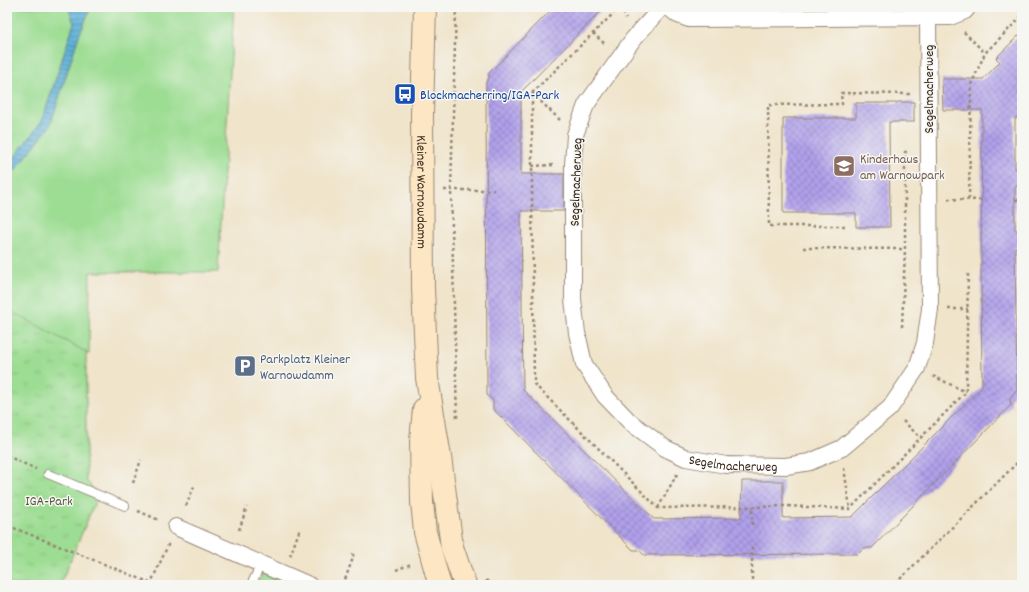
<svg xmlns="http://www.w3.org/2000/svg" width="1029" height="592" font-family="Dekko,sans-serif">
<defs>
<pattern id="forest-firs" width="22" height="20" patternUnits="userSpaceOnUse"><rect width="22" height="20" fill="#7ebc7d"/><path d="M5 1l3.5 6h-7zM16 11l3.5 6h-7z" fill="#689966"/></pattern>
<pattern id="park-tufts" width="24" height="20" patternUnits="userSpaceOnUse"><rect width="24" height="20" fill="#9ddd93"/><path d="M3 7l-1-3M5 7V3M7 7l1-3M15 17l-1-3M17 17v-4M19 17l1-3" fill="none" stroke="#88be7e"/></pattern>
<pattern id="water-rules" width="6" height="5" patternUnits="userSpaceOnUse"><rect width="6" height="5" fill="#5cafd7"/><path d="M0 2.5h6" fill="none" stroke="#4d8fae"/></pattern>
<pattern id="building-cross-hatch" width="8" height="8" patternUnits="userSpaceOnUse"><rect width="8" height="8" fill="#b0a0eb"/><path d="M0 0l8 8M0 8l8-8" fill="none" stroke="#9083be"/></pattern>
</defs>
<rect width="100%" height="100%" fill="#f6f6f2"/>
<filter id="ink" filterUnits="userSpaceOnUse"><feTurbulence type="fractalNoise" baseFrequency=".025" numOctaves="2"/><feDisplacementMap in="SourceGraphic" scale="8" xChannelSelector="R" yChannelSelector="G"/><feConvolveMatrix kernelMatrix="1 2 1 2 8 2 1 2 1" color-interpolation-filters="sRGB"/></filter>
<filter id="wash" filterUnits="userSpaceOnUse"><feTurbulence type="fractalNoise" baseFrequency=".012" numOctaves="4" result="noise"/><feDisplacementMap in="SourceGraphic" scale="16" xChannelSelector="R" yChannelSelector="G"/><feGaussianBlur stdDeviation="0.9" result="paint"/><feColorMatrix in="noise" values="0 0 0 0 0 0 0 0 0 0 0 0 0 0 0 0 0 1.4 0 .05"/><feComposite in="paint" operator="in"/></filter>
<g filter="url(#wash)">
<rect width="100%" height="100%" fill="#f0e4cb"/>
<g fill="#9ddd93" stroke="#6c8458">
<path d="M7,7H68L74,23L42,121L7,167Z"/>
<path d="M91,7H234L218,272H90L89,354L75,353L7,449V183L13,173L50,126L78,38Z"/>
<path d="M262,573L291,585H257Z"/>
</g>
<path fill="url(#forest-firs)" stroke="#5c734e" d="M846,583L895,584L897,585H758Z"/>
<path fill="url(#park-tufts)" stroke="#6c8458" d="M7,309L86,352V480L98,495L60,585H7Z"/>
<path fill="url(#water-rules)" stroke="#4c6c7a" d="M68,7H91L78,38L50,126L13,173L7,183V167L42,121L74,23Z"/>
<g id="blocks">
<g fill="url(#building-cross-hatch)">
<path d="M554,7H605L521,92V174H564V211H521L523,390L654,519L741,518L742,481H783V518L852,517L982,387L981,272L982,110H943L942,79H983L1000,62L996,58L1022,32V118H1015V169H1022V186H1015V230H1022V247H1015L1017,390L1010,399L1011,405L872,548H864L858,554L644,555L639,550H633L493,409V401L487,395L486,82L489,78V73Z"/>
<path d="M897,102H914V122H889L890,227H856V213H783V118H856V103H897Z"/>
</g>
</g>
</g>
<g filter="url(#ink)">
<use href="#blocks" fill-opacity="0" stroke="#968774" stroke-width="1"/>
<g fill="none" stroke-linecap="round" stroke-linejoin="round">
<g stroke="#968774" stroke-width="10">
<g id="lane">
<path d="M48,474L125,506"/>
<path d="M251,585L261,564"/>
</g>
</g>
<g stroke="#968774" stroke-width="18">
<g id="street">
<path id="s1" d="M662,7L634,38L586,105L575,135L573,165V299L577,333L584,364L605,396L630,422L665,448L686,458L726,465L786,466L810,462L842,448L890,408L917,368L925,343L930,309L928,17"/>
<path d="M668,7L678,15L689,19L950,17L965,11L968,7"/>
<path d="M176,527L309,585"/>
</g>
</g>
<g stroke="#968774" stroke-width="24">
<g id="secondary">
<path id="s2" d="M425,7L422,114L423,288L427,378L440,457L452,547L465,585"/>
<path d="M424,409L421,440L422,502L425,532L438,579L440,585"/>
</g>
</g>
<g stroke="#968774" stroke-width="2.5" stroke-dasharray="3 3" stroke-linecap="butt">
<path d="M456,7L451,190L457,418"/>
<path d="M620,7L532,93V190L534,384L658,508L752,507"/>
<path d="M621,7L626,19"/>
<path d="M964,32L985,53"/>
<path d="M593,33L606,45"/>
<path d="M532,93L560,120"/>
<path d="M532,166L554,165"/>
<path d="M444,190H494"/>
<path d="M948,199L981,200"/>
<path d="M969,199L971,85L985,53L1022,16"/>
<path d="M1015,200H1022"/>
<path d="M845,226H769L768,105L842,104L841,93L911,94"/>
<path d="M803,248L905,249"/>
<path d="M948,309H968"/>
<path d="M902,327L905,249V152H910"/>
<path d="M933,376L966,392"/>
<path d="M903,421L921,438"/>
<path d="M7,456L36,469"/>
<path d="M844,468L850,508"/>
<path d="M133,483L141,460"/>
<path d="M186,506L195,484"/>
<path d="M658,508L677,474"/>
<path d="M138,511L159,520"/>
<path d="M752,525V507L786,506L850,509L966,392L968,272"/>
<path d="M14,528L156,585"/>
<path d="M239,530L247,507"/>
<path d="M752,547V585"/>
<path d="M290,556L300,529"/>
<path d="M396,570L411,564"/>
<path d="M486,580L491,585"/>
<path d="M150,585L169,543"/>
<path d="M343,585L353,558V551"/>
<path d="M491,585H534"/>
<path d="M758,585L846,583L895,584L1022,458"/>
</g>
<use href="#lane" stroke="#fff" stroke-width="8"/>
<use href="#street" stroke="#fff" stroke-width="16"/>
<use href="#secondary" stroke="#fce6c4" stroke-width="22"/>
</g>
</g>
<defs>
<g id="bus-square" transform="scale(1.15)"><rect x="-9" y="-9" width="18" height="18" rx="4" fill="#1a4fb4" stroke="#f6f6f2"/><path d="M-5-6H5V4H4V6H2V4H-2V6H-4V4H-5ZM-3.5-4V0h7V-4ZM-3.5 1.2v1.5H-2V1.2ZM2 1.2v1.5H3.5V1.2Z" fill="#fff"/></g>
<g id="school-square" transform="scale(1.15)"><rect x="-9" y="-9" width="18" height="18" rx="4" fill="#8d6e63" stroke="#f6f6f2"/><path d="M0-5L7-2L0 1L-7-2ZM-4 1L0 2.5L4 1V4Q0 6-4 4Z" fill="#fff"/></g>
<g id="parking-square" transform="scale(1.15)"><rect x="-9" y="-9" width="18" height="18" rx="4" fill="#5c6f8a" stroke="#f6f6f2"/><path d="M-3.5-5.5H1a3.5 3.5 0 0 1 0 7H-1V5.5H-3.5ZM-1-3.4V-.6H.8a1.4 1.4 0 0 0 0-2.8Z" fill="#fff"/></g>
</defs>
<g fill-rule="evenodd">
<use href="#bus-square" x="405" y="94"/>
<use href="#school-square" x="844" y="166"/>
<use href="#parking-square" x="245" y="366"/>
</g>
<g text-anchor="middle" stroke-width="3" stroke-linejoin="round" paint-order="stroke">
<g font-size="14" fill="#3b2a1e" stroke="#f6f6f2">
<text transform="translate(928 89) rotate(-90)" y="5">Segelmacherweg</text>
<text transform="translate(575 182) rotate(-88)" y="5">Segelmacherweg</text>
<text dy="5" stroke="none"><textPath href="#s2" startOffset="185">Kleiner Warnowdamm</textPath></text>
<text dy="5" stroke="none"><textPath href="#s1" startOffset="575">Segelmacherweg</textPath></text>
</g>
<g font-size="14" fill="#164399" stroke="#f6f6f2" text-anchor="start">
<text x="420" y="99">Blockmacherring/IGA-Park</text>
</g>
<g font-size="14" fill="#785e54" stroke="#f6f6f2" text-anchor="start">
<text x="860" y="163">Kinderhaus<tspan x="860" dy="16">am Warnowpark</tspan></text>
</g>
<g font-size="14" fill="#4e5e75" stroke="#f6f6f2" text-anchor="start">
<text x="260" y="363">Parkplatz Kleiner<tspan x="260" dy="16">Warnowdamm</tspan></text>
</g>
<g font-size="14" fill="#54573b" stroke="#f6f6f2">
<text x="49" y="505">IGA-Park</text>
</g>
</g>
<rect width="1029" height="592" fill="none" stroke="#f6f6f2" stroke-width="24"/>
</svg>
